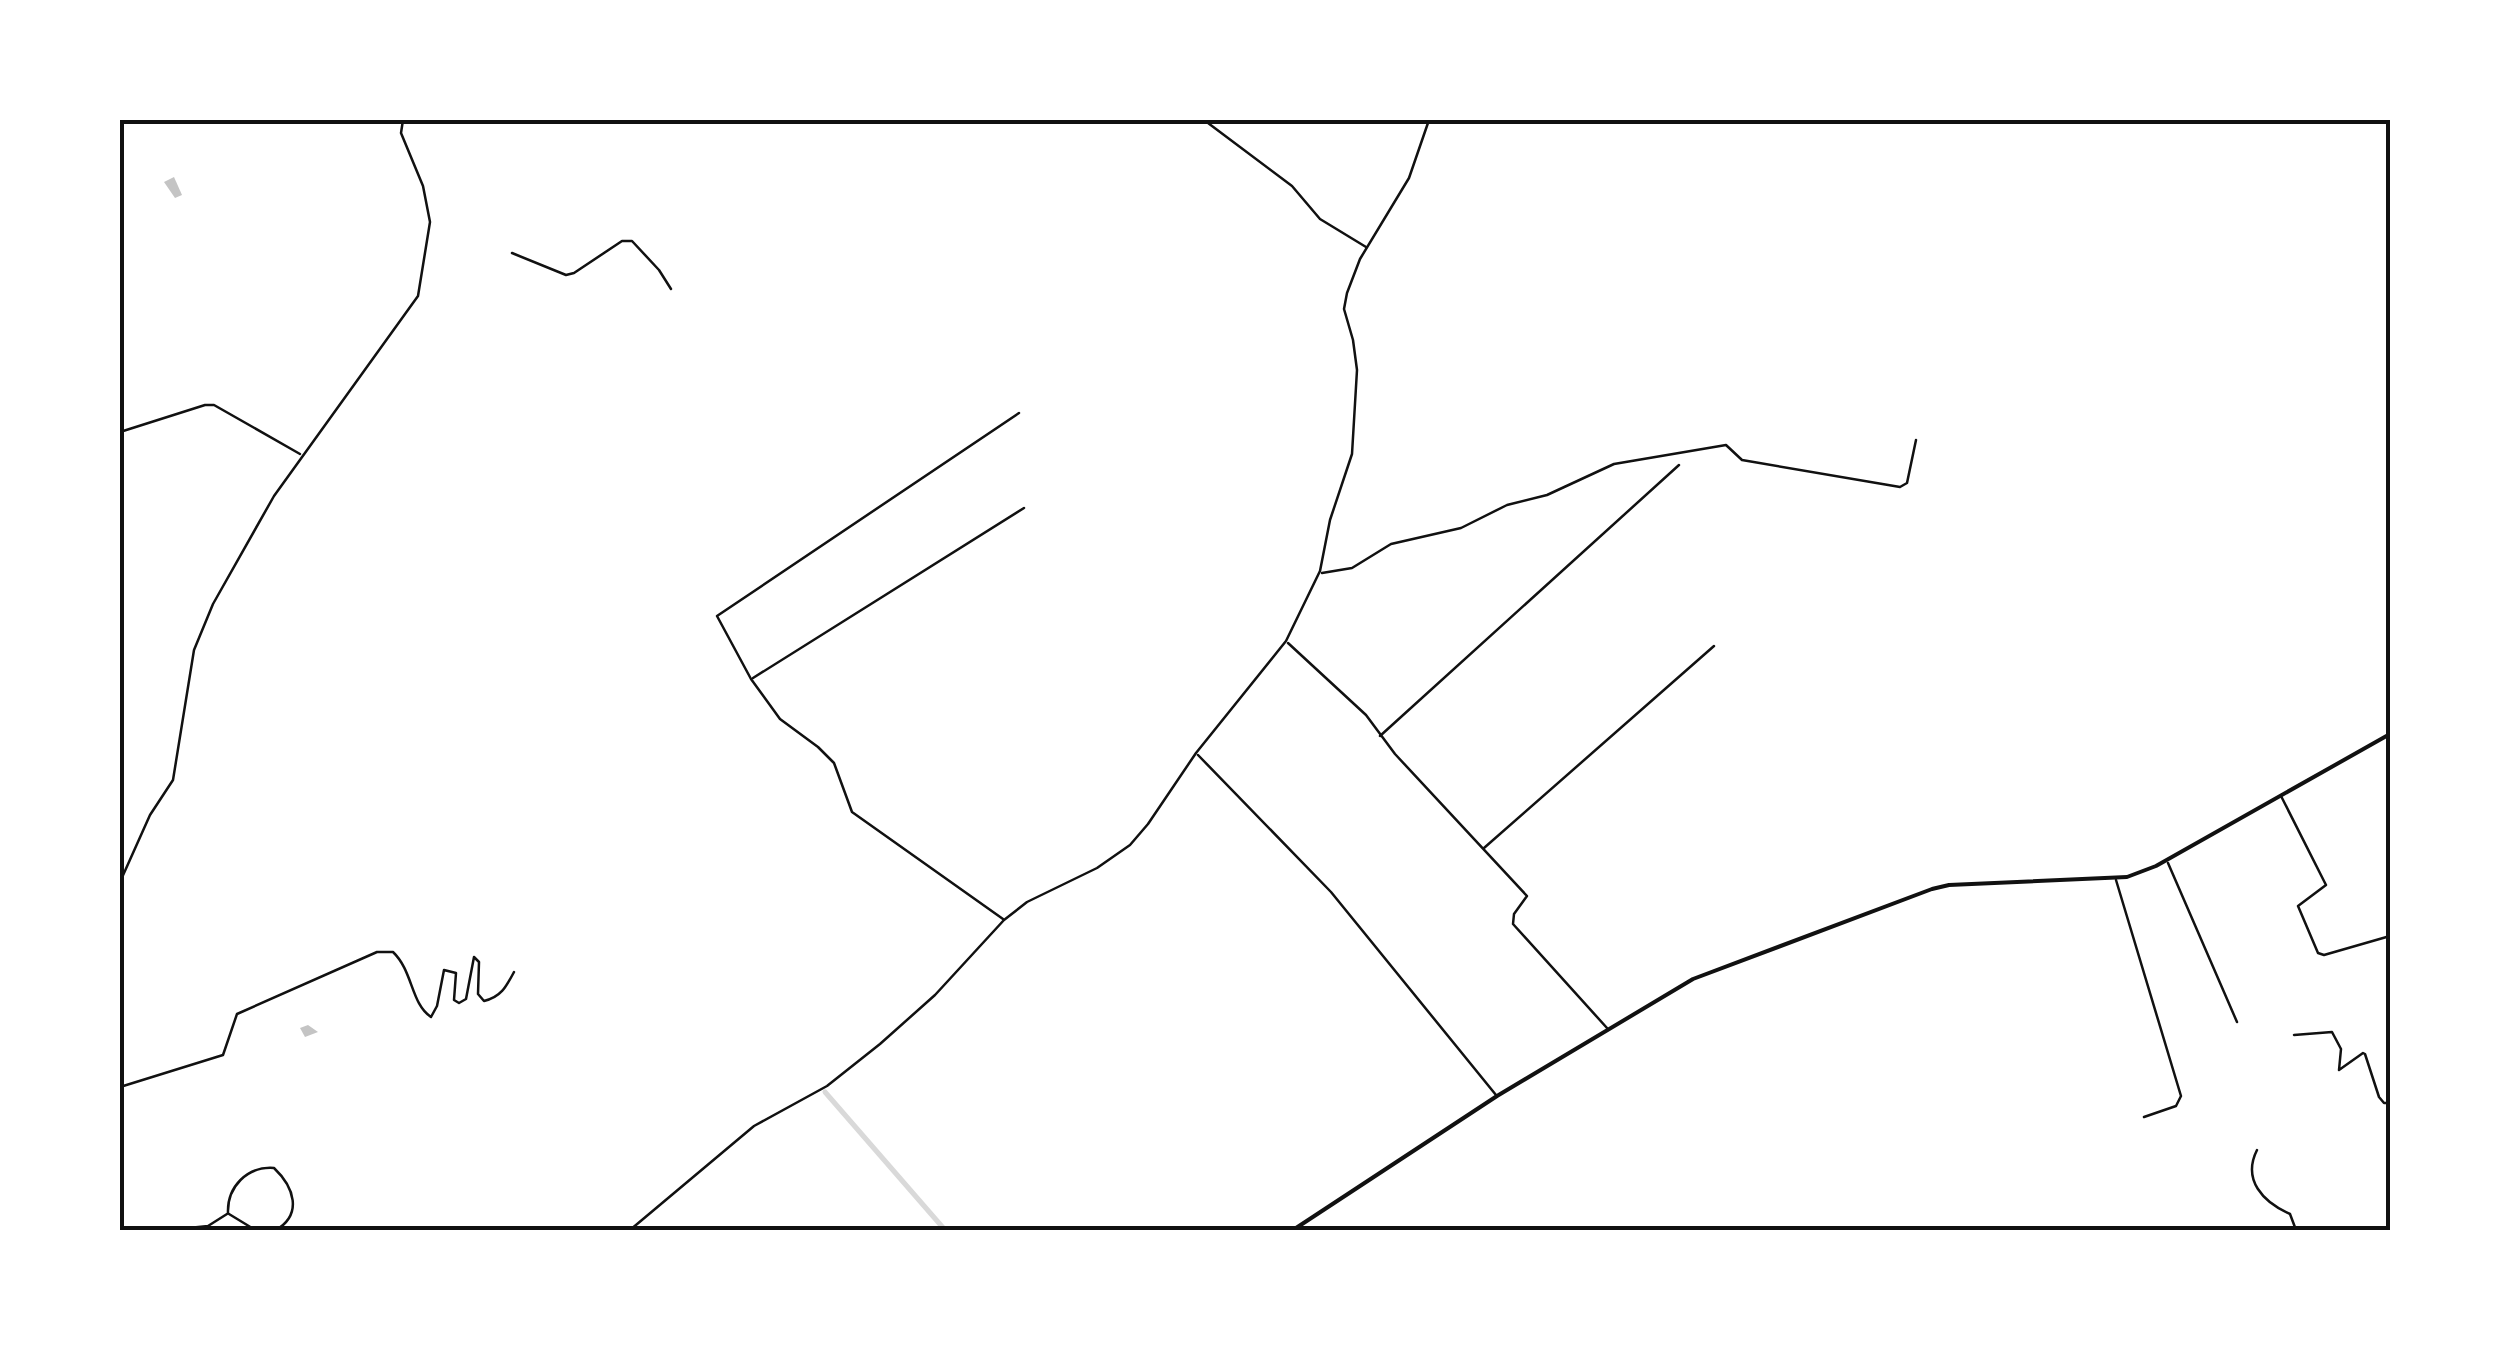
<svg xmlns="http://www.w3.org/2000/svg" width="2510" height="1350" font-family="Lora,serif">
<rect width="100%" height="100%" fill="#fff"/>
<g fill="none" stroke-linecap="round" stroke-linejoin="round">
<path stroke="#d9d9d9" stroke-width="5" d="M825,1092L945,1230"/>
</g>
<g fill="#c4c4c4">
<path d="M174,177L182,195L175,198L164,182Z"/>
<path d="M308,1025L318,1032L305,1037L300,1028Z"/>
</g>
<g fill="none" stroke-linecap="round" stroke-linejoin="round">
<g stroke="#111" stroke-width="2.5">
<path d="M1204,120L1292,186L1320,219L1366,247"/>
<path d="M512,253L566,275L574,273L622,241H632L659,270L671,289"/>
<path d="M120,432L205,405H214L300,454"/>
<path d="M1322,573L1352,568L1391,544L1461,528L1507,505L1547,495L1614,464L1726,445L1742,460L1900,487L1907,483L1916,440"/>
<path d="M1288,643L1366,715L1395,754L1527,896L1514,914L1513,924L1607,1028"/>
<path d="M753,678L1024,508"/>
<path d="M1380,736L1679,465"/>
<path d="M1198,755L1331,892L1496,1095"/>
<path d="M2281,796L2326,885L2298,906L2318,953L2324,955L2390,936"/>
<path d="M1484,848L1714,646"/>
<path d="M2168,863L2237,1022"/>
<path d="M2116,880L2181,1096L2176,1106L2144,1117"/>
<path d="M120,882L150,815L173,780L194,650L213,604L274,496L418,296L430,222L423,186L401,133L403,120"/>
<path d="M1003,919L852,812L834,763L818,747L780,719L751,679L717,616L1019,413"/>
<path d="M2294,1035L2332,1032L2341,1049L2339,1070L2363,1053L2365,1054L2379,1097L2384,1103H2390"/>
<path d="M120,1087L223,1055L237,1014L377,952H393C413,971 411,1004 431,1017L437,1006L444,970L456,973L454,1000L459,1003L466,999L474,957L479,962L478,994L484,1001C501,997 506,987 514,972"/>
<path d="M2257,1150C2242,1180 2263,1202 2290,1214L2296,1230"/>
<path d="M228,1213C227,1187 247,1166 274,1168C294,1187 303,1214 276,1230"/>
<path d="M229,1214L252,1228L262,1230"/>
<path d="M169,1230L208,1226L227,1214"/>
<path d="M630,1230L754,1126L827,1086L880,1044L935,995L1004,920L1027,902L1097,868L1130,845L1148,824L1196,753L1286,641L1320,571L1330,520L1352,454L1357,370L1353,340L1344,309L1347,293L1360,259L1409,178L1429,120"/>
</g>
<path stroke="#111" stroke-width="4" d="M1293,1230L1497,1096L1693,979L1932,889L1949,885L2127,877L2156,866L2390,734"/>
</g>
<rect width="2510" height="1350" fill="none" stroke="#ffffff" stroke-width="245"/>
<rect x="122" y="122" width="2266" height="1106" fill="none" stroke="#111" stroke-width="4"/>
</svg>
